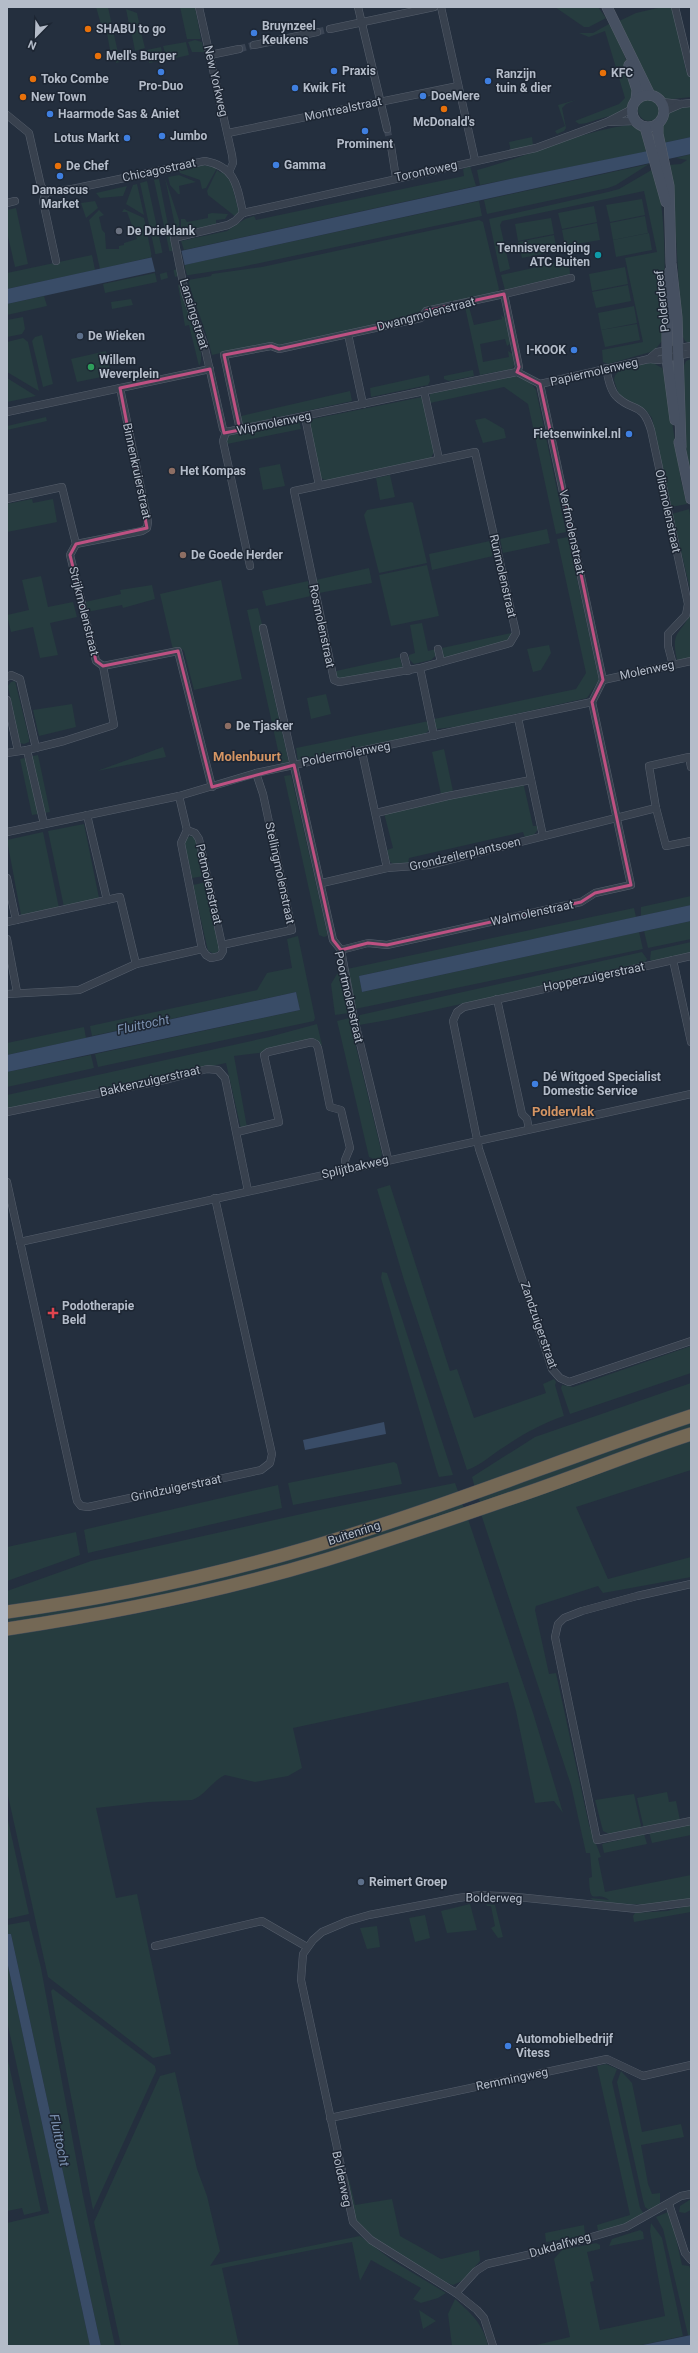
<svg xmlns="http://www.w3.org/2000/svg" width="698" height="2353" font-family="Roboto,sans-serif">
<rect width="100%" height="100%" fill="#242f3e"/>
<g fill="#263c3f">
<path d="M96,7H108L120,62L116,63L114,50H110L106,28H102Z"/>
<path d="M180,7H195L201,39H187Z"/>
<path d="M555,7H598L606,18L589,27H584Z"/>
<path d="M662,7H673L686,71L691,77V97L664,100L653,93L619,21L636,13Z"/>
<path d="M126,9L137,13L139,22L131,34Z"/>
<path d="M139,24L145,48L135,51L132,35Z"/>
<path d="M609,24L612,27C620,45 643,90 628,108C623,114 613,115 606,117C597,119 588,124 579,124L575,121L619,104L625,98L605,31L589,37L579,33H593Z"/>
<path d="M195,40L202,42L204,52H192L188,42Z"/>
<path d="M186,42L189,55L167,60L163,46Z"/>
<path d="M161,47L164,60L149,63L147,50Z"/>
<circle cx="649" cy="110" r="11"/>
<path d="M576,100L566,104L562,108L566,128L564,131L557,134L555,131L565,126L558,105Z"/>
<path d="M691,105V137L663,143C660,120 667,108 691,105Z"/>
<path d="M629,125L642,129L650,151L480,185L477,170C528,157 576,132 629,125Z"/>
<path d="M532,137L533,145L511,152L509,142Z"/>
<path d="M691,154V344L685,341L682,335L675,221L668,165L681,164L687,160L676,158Z"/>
<path d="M649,164L616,185L608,188L487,214L484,200Z"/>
<path d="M202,165L217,168L206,188L202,189L200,180L180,173L179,169Z"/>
<path d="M470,166L476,186L184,250L181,241L227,231L245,219L254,216L256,220L464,176L463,169Z"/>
<path d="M655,168C668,225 665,284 662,341L654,351L608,364L603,362L602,350L643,342L625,258L657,252L644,191L502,221L500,225L510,269L500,272L489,219L608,192L619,189Z"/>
<path d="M217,170L221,173L222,171L231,182L239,212L236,217L208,195L207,191Z"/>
<path d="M179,175L196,182L179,186L180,194H178L170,185L168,177Z"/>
<path d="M165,178L179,220V230H176Z"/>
<path d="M159,179L178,276L175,277L154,180Z"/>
<path d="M147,181L168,278L161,280L140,183Z"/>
<path d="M137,184L144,215L126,204L133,185Z"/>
<path d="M127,186L123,196L100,198L96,193Z"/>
<path d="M642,199L645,215L610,222L606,205Z"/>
<path d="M95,201L98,208L86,218L81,203Z"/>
<path d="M479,201L482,216L241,267L189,275H187L184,265Z"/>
<path d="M594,206L597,222L562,229L558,213Z"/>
<path d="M16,208L28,264L15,267L7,232V210Z"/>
<path d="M124,209L144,218L152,257L100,269L89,220L99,210L104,215L99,217L102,230L105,233L106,249H119V246L124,245V243L137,239L127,212H122Z"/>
<path d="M212,213L228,214L225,219L216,220V224L181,232V219H185L187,222L208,218V214Z"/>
<path d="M645,216L648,233L613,240L610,223Z"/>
<path d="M551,218L554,234L518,241L515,224Z"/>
<path d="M479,220L483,222L499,289L497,293L420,311L414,317L278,347L268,343L212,355C206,329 195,306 188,280L211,276L212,274L262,267Z"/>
<path d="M597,223L600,240L565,246L562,230Z"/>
<path d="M649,233L652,250L616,257L613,240Z"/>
<path d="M554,235L557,251L522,258L518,242Z"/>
<path d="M92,255L95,270L7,289V273Z"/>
<path d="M565,261L569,264L570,274L505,290L501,275Z"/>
<path d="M625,267L628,284L592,291L589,274Z"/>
<path d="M155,273L157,282L105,293L103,284Z"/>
<path d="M181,284C185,298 209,356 199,366L189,325L185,326L178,285Z"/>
<path d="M628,285L631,301L596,308L592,292Z"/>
<path d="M44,296L47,306L7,315V304Z"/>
<path d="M131,299L133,305L112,309L111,302Z"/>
<path d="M634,306L637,323L601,330L598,313Z"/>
<path d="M465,307H469L474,325L502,319L501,315L505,318L511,343L507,346L505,339L480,344L483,362L509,357L508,351L514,355L515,364L512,369L480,375Z"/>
<path d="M23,317L25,329L22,334L7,337V320Z"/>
<path d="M637,324L640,340L605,347L601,330Z"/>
<path d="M42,335L53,384L43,387L32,341L35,337Z"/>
<path d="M23,338L28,342L39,391L7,372V342Z"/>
<path d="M106,351L111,375L77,382L71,359Z"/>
<path d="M691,359V481L686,451L682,370L686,361Z"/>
<path d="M653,363L662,368L665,375L681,481L687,504L671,507L652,418L645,409L619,395L614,380C614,366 643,363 653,363Z"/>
<path d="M473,370L474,376L449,381L444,379V376Z"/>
<path d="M429,375L430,381L428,385L371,397L370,388Z"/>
<path d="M515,376L531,383L536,390L566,532L556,534L528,404L504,387L430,403V394Z"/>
<path d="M7,378L36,396L7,402Z"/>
<path d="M350,391L352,401L242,425L241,416Z"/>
<path d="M422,397L434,452L430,460L326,481L320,477L308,420Z"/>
<path d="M46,417L47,421L7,430V426Z"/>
<path d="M485,418L504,429L506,438L483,443L475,420Z"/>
<path d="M299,421L301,429L227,444L226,441L229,435Z"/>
<path d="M280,464L285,486L263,490L259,468Z"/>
<path d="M390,475L395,497L380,500L376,478Z"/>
<path d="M32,499L33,503L53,499L57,522L7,532V504Z"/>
<path d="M411,502L413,503L427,563L379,573L364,515L367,510Z"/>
<path d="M689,509L691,520V593L672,514Z"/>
<path d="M547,529L550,543L503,553L500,539Z"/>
<path d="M568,537L599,680L587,698L463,726L436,729L434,719L576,689L586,673L557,539Z"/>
<path d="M490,541L493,556L432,570L429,554Z"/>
<path d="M427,565L439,616L391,626L379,575Z"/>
<path d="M369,568L372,583L319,593L316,580Z"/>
<path d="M41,576L48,607L73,602L77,617L50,623L58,655L40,658L33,627L11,632L7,615L29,610L22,580Z"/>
<path d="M221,580L242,679L194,690L184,651L181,648L173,650L160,594Z"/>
<path d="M308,581L311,596L266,606L262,591Z"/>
<path d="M152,585L155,599L123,608L122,605L87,612L85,602L121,594L120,590Z"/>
<path d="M258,608L267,644L265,656L289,763L281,764L247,610Z"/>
<path d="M691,611V659L677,660C670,628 682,636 691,611Z"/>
<path d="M422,623L428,651L436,649V655L431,660L414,664L409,659V655L415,653L410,625Z"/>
<path d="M511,633L512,640L444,659L442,648Z"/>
<path d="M549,645L551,653L541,670L533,672L527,649Z"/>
<path d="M400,657L403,670L337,679L336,671Z"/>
<path d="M15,681L29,738V742L24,744L20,743L8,686L11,682Z"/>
<path d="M326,694L331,714L311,719L307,698Z"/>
<path d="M72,704L76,727L39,736L33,710Z"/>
<path d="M429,721L430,729L425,734L298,761L296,748Z"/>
<path d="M163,747L166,757L97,771Z"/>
<path d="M444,749L453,791L441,794L432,752Z"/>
<path d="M38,755L50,812L32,815L20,759Z"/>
<path d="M291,775L327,932V936L324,937L319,935L284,776Z"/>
<path d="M523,782L533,826H538C537,834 533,836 525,838L523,832L409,858L408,863L396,865L390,862L387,850L393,848L384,813Z"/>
<path d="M84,824L99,898L64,907L48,831Z"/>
<path d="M43,832L59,908L21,915L7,840Z"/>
<path d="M192,836L195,837L204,876L192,878L184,841L188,837Z"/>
<path d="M206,882L220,949L215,954L208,951L193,885Z"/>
<path d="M691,896V905L641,916V907Z"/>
<path d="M634,908L636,917L359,976L362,992L639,932L643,949L355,1009L347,969Z"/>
<path d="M691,921V939L648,948L644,931Z"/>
<path d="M298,936L315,1018L314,1021L98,1067L95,1054L300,1010L296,992L92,1036L90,1026L257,990L267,973L292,968L287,939Z"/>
<path d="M691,942V953L652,961L650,960L651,951Z"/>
<path d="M642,952L647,959L644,964L388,1020L359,1025L358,1018L360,1015Z"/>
<path d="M337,974H340L349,1013L335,1015L331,984Z"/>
<path d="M349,1018L382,1154L380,1159L376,1160L369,1157L339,1029L337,1021Z"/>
<path d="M317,1024L322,1045L319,1046L311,1040L259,1053L234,1056L247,1127L241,1129L226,1063L7,1110V1095L269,1037Z"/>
<path d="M84,1027L86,1038L7,1055V1043Z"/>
<path d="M91,1055L94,1068L7,1087V1072Z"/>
<path d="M390,1185L450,1371L457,1369L474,1418L546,1393L543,1384L554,1379L556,1382L555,1385L564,1416C543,1423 523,1434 504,1447C491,1455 481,1465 467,1470L404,1280L377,1189Z"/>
<path d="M382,1272L387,1273L453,1475L439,1477L436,1468L381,1278Z"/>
<path d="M691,1346V1373L570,1414L561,1388L562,1385L573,1387Z"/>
<path d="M691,1383V1412L475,1488L472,1477L535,1437Z"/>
<path d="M691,1421V1428L480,1503L478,1496Z"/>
<path d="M691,1440V1470L576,1507L608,1579L691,1557V1577L603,1593L598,1586L536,1606L535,1610L549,1674L556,1673L589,1825L601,1857L598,1858L605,1892L691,1875V1898C658,1907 627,1905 594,1901L590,1898L609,1900C595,1889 590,1909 589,1878L592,1877L590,1853H586L571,1785L481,1514Z"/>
<path d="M394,1462L397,1464L402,1484L293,1505L288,1483Z"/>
<path d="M455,1483L459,1494L393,1518L208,1571L7,1608V1591L91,1561L315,1511Z"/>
<path d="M278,1485L282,1508L88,1553L84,1530L87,1529Z"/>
<path d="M462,1503L465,1511L252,1578L7,1625V1618L44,1613Z"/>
<path d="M468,1519L534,1716L563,1813L554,1801L535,1803L516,1711L508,1682L293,1728L302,1768L288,1776L255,1782L225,1775C212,1781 205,1796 192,1800L149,1802L96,1808L116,1898L137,1894L171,2054L153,2058L48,1977L7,1791V1635C107,1622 207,1601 304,1573C359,1557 413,1538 468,1519Z"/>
<path d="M76,1532L80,1555L7,1581V1547Z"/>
<path d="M667,1792L669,1802L676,1801L680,1820L644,1829L637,1798Z"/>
<path d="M634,1794L642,1830L613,1836L603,1831L595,1800Z"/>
<path d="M7,1816L29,1914L7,1919Z"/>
<path d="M691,1824V1835L652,1843L649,1832Z"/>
<path d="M644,1834L647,1844L604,1853L602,1844Z"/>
<path d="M470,1904L477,1930L447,1933L441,1911Z"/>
<path d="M486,1904L495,1905L503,1937L498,1938L491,1928L495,1926L491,1906H487Z"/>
<path d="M691,1905V1912L634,1922L633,1916L635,1913L667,1911Z"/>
<path d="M425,1915L430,1938L415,1942L409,1918Z"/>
<path d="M29,1921L41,1968L83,2196L115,2346H101L11,1934H7V1925Z"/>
<path d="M377,1926L380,1947L367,1949L360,1928Z"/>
<path d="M7,1961L90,2346H7V2223L49,2213L7,2021Z"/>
<path d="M53,1989L155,2066L156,2071L93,2210L55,2013L51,1991Z"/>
<path d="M7,2056L41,2211L24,2215L22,2208L7,2211Z"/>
<path d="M606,2064L617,2069L612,2082L640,2208L644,2214L625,2225L598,2231L597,2225L630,2215L597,2066Z"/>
<path d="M621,2071L632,2083L642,2132L681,2124L684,2137L641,2145L648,2184L652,2194L660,2193V2203L650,2211L645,2207L643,2200L617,2082Z"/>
<path d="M175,2072L197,2169L207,2196L220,2251L210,2266L360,2236L393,2261L446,2293L438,2298L421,2303L413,2299L421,2288L371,2260L360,2281L352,2242L222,2268L239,2346H121L94,2222L160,2076Z"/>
<path d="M349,2179L355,2205L392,2199L400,2236L441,2259L479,2250L480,2261L462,2281L453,2285C432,2277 371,2242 358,2223C349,2211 347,2194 344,2180Z"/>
<path d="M691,2199V2210L685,2213L679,2212L680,2206Z"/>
<path d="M668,2212L671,2216L682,2265L689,2266L691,2270V2335H688L663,2229L656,2217Z"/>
<path d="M651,2223L662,2238L683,2336L638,2346H532L570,2337L554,2259L562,2250L596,2243L600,2245V2249L587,2252L594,2281L590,2282L600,2330L665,2316L650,2231Z"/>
<path d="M584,2225L585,2235L583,2236L546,2242L545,2233Z"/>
<path d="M640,2230L643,2232L644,2239L609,2246L612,2239Z"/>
<path d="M455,2299C471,2313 483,2324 488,2346H452L448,2314Z"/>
<path d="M419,2310L436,2321L423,2329Z"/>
</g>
<g fill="#394c67">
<path d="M691,137V154L7,304V289L510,179L648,151L663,143Z"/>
<path d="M691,905V921L362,992L359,976Z"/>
<path d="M296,992L300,1010L7,1072V1055Z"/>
<path d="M384,1422L386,1434L305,1450L303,1440Z"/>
<path d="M7,1934H11L101,2346H90L13,1989L7,1961Z"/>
<path d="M691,2335V2346H638Z"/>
</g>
<path fill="#242f3e" d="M181,249L185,267L156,275L151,255Z"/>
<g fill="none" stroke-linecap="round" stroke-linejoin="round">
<g stroke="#3a4453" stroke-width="7" stroke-dasharray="7 3.5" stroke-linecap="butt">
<path d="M317,32L330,29"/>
<path d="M239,49L254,45"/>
<path d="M387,129L391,146"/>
</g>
<g stroke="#565f6c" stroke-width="8">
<g id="street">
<path d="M199,7L232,155L233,163L229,172"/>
<path d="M358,7L387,129"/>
<path d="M441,7L475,160"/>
<path d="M675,7L691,73"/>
<path d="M330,29L434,7"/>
<path d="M254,45L317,32"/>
<path d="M210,55L239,49"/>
<path d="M662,102L681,104L691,103"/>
<path d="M665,111L681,104"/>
<path d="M7,115L29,133L41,186L46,192L72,189L205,161C236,167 237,186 243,213"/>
<path d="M609,122L636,121"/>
<path d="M228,133L458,86"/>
<path d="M391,146L396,178"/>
<path d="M46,192L43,201L56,261"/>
<path d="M7,203L15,201"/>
<path d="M243,213L235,221L228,225L174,238L185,293L204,344L223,429L226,432L517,372L540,384"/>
<path d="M243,213L536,148L607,122L632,109"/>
<path d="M504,294L571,278"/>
<path d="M348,334L363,404"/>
<path d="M649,359L657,352L691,346"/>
<path d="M606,368C608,377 610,391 617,397C634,413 642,401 651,430L688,604L686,615L668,634V646L673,665"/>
<path d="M540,384L603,680"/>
<path d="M540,384L649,359L658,360L691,353"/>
<path d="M424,391L439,459"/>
<path d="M7,412L210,369"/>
<path d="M305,417L319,485"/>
<path d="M240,430L224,355L271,346L279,349L421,318L426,311L504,294L519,367L517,372"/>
<path d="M226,432L223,441L250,566"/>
<path d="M7,499L62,487L76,544L70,555L96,661L103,666L114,725L64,741L27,750"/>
<path d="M76,544L142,531L147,528L148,522L120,388"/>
<path d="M263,628L333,940L341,950L353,1014L388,1159"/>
<path d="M438,649L441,662"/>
<path d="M404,656L408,671"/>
<path d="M103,666L178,651L212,787"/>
<path d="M420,668L510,643L516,633L475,452L294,491L334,680L339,682L420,668L434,736"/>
<path d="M7,677L11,675L20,679L36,748"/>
<path d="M603,680L691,661"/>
<path d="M7,700L18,751"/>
<path d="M518,718L543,836"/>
<path d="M362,752L387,868"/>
<path d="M7,753L27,750L44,824"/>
<path d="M691,767L689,757L649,766L656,808L666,846L691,841"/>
<path d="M179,796L187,830"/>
<path d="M376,813L448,796L531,780"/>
<path d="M87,815L107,900"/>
<path d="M187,830L195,833L199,839L222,945"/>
<path d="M187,830L181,843L202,949"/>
<path d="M7,832L179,796L256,773L592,702L603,680"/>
<path d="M7,878L16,920"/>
<path d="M322,883L387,868L429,865L656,808"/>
<path d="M7,922L120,897L136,964"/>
<path d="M7,939L17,992"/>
<path d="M341,950L368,943L387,945L581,902L595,893L631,885L592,702"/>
<path d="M691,956L464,1007L457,1012L453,1021L479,1149L552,1369L560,1378L569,1382L691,1341"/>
<path d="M673,960L691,1042"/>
<path d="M7,994L79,990L136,964L202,949L206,955L211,958L220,956L223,951L222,945L292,930L263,794L256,773"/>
<path d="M497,999L522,1114L527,1119L529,1129"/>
<path d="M7,1112L169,1079L207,1069L218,1070L225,1078L248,1191"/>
<path d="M237,1132L279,1122L264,1055L268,1052L312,1042L316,1044L318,1048L330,1107L341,1110L350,1148L345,1160L346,1169"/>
<path d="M7,1182L77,1501L81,1506L88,1507L261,1470L270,1463L272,1454L215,1198"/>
<path d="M20,1242L691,1094"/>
<path d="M691,1584L637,1596L582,1611L564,1618L558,1624L555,1637L597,1840L691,1821"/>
<path d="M155,1946L262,1921L307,1947"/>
<path d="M330,2118L607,2059L643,2076L691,2065"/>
<path d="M669,2204L685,2253L691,2260"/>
<path d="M456,2293L476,2271L487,2264L536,2253L626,2227L681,2196L691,2194"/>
<path d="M493,2346L484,2318L477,2310L456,2293L371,2240L353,2222L301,1980L303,1954L313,1940L322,1932L348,1921L369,1915L458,1898L480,1895L517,1897L637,1909L691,1902"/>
</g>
</g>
<g stroke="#565f6c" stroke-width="11">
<g id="secondary">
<path d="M607,7L650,95"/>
<path d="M629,65L637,90L636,100"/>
<circle cx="648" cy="111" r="16"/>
<path d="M658,125V134L669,186L671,263L677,317L681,447"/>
<path d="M645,127L666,202"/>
<path d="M670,271L667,287V358L675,420"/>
<path d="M679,442L691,499"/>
</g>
</g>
<g stroke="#434c59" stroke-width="14">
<g id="highway">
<path d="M7,1612C110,1598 212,1576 311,1547C440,1509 564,1458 691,1416"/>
<path d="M7,1629C114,1613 222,1591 325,1560C387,1541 448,1520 509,1499C570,1479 629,1454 691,1434"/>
</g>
</g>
<use href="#street" stroke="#38414e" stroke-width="7"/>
<use href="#secondary" stroke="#465061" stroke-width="10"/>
<use href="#highway" stroke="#746855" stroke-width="13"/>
</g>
<path fill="none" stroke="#bd5182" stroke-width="3" stroke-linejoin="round" d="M504,294L519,367L517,372L540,384L572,531L603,680L592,702L631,885L595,893L581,902L387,945L368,943L341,950L333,940L294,765L212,787L178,651L103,666L96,661L70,555L76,544L147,528L120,388L210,369L224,433L240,430L224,355L271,346L279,349L421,318L426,311Z"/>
<g fill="#e8710a" stroke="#1d2633" stroke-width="1.5">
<circle cx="88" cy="29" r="4"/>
<circle cx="98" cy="56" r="4"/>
<circle cx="603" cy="73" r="4"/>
<circle cx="33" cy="79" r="4"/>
<circle cx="23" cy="97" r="4"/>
<circle cx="444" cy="109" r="4"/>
<circle cx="58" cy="166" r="4"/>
</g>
<g fill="#3f7fe0" stroke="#1d2633" stroke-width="1.5">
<circle cx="254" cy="33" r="4"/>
<circle cx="334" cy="71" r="4"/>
<circle cx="161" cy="72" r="4"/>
<circle cx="488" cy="81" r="4"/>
<circle cx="295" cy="88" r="4"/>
<circle cx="423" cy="96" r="4"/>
<circle cx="50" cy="114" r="4"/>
<circle cx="365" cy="131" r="4"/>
<circle cx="162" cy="136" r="4"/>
<circle cx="127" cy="138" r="4"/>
<circle cx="276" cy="165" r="4"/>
<circle cx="60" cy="176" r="4"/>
<circle cx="574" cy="350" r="4"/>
<circle cx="629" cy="434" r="4"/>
<circle cx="535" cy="1084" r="4"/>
<circle cx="508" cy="2046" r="4"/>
</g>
<circle fill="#6b7280" stroke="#1d2633" stroke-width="1.5" cx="119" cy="231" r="4"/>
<circle fill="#0f9aa8" stroke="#1d2633" stroke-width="1.5" cx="598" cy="255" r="4"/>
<g fill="#5c6f8a" stroke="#1d2633" stroke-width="1.5">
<circle cx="80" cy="336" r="4"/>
<circle cx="361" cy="1882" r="4"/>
</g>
<circle fill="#2e9e5b" stroke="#1d2633" stroke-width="1.5" cx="91" cy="367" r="4"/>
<g fill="#8d6e63" stroke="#1d2633" stroke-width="1.5">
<circle cx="172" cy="471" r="4"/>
<circle cx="183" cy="555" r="4"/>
<circle cx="228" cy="726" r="4"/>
</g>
<path fill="#e0444e" stroke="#1d2633" stroke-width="1.5" d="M51 1307h4v4h4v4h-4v4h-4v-4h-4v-4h4z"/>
<g text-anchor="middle" stroke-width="3" stroke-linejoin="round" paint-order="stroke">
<g font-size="12" font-weight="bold" fill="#b4bcc9" stroke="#1d2633" text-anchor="start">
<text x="262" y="30">Bruynzeel<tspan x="262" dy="14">Keukens</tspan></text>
<text x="96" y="33">SHABU to go</text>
<text x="106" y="60">Mell's Burger</text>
<text x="342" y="75">Praxis</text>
<text x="611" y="77">KFC</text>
<text x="496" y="78">Ranzijn<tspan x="496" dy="14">tuin &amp; dier</tspan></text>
<text x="41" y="83">Toko Combe</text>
<text x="161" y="90" text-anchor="middle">Pro-Duo</text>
<text x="303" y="92">Kwik Fit</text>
<text x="431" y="100">DoeMere</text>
<text x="31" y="101">New Town</text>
<text x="58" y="118">Haarmode Sas &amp; Aniet</text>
<text x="444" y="126" text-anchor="middle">McDonald's</text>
<text x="170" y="140">Jumbo</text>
<text x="119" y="142" text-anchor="end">Lotus Markt</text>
<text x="365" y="148" text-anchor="middle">Prominent</text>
<text x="284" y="169">Gamma</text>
<text x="66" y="170">De Chef</text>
<text x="60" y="194" text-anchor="middle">Damascus<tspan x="60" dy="14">Market</tspan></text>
<text x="127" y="235">De Drieklank</text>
<text x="590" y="252" text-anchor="end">Tennisvereniging<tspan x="590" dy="14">ATC Buiten</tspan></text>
<text x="88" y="340">De Wieken</text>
<text x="566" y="354" text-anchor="end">I-KOOK</text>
<text x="99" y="364">Willem<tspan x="99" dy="14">Weverplein</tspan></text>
<text x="621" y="438" text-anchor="end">Fietsenwinkel.nl</text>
<text x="180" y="475">Het Kompas</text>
<text x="191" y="559">De Goede Herder</text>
<text x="236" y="730">De Tjasker</text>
<text x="543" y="1081">Dé Witgoed Specialist<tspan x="543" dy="14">Domestic Service</tspan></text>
<text x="62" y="1310">Podotherapie<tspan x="62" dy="14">Beld</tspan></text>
<text x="369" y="1886">Reimert Groep</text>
<text x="516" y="2043">Automobielbedrijf<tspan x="516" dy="14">Vitess</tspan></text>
</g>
<g font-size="12" fill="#b4bcc9" stroke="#1d2633">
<text transform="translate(216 81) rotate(77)" y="4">New Yorkweg</text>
<text transform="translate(343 109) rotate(-12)" y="4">Montrealstraat</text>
<text transform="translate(159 170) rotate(-12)" y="4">Chicagostraat</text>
<text transform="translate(426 171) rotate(-12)" y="4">Torontoweg</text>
<text transform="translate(662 301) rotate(-96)" y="4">Polderdreef</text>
<text transform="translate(194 314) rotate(73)" y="4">Lansingstraat</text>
<text transform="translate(426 314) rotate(-15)" y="4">Dwangmolenstraat</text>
<text transform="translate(594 372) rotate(-13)" y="4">Papiermolenweg</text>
<text transform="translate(274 423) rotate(-12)" y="4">Wipmolenweg</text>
<text transform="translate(137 471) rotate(78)" y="4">Binnenkruierstraat</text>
<text transform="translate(668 511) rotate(78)" y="4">Oliemolenstraat</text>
<text transform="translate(572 532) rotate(78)" y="4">Verfmolenstraat</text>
<text transform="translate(503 576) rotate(77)" y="4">Runmolenstraat</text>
<text transform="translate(84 611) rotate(76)" y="4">Strijkmolenstraat</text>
<text transform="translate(322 626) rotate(78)" y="4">Rosmolenstraat</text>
<text transform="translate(647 670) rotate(-12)" y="4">Molenweg</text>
<text transform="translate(346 754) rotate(-11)" y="4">Poldermolenweg</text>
<text transform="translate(465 854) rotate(-13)" y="4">Grondzeilerplantsoen</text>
<text transform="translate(280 873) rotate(78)" y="4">Stellingmolenstraat</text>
<text transform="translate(209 884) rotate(77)" y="4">Petmolenstraat</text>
<text transform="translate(532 913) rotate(-12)" y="4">Walmolenstraat</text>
<text transform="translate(594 977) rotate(-12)" y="4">Hopperzuigerstraat</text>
<text transform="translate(349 997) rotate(77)" y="4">Poortmolenstraat</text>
<text transform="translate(150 1081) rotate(-13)" y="4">Bakkenzuigerstraat</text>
<text transform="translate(355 1167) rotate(-13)" y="4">Splijtbakweg</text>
<text transform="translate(539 1325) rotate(71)" y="4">Zandzuigerstraat</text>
<text transform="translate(176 1488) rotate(-12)" y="4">Grindzuigerstraat</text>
<text transform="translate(354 1533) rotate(-18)" y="4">Buitenring</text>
<text transform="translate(494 1898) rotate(1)" y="4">Bolderweg</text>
<text transform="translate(512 2079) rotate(-12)" y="4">Remmingweg</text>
<text transform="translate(342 2179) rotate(78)" y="4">Bolderweg</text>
<text transform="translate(560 2245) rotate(-16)" y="4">Dukdalfweg</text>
</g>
<g font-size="13" font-weight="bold" fill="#d59563" stroke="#1d2633">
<text x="247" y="761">Molenbuurt</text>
<text x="563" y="1116">Poldervlak</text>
</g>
<g font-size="13" font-style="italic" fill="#7c92b1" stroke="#1d2633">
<text transform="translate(143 1024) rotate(-12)" y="5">Fluittocht</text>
<text transform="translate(60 2140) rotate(78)" y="5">Fluittocht</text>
</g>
</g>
<rect width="698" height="2353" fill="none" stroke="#b4bcc9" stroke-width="16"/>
<g transform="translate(36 36) rotate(203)" stroke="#1d2633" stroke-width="3" paint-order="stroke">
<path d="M0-3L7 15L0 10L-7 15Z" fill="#b4bcc9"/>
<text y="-6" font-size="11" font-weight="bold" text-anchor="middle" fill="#b4bcc9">N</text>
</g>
</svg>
